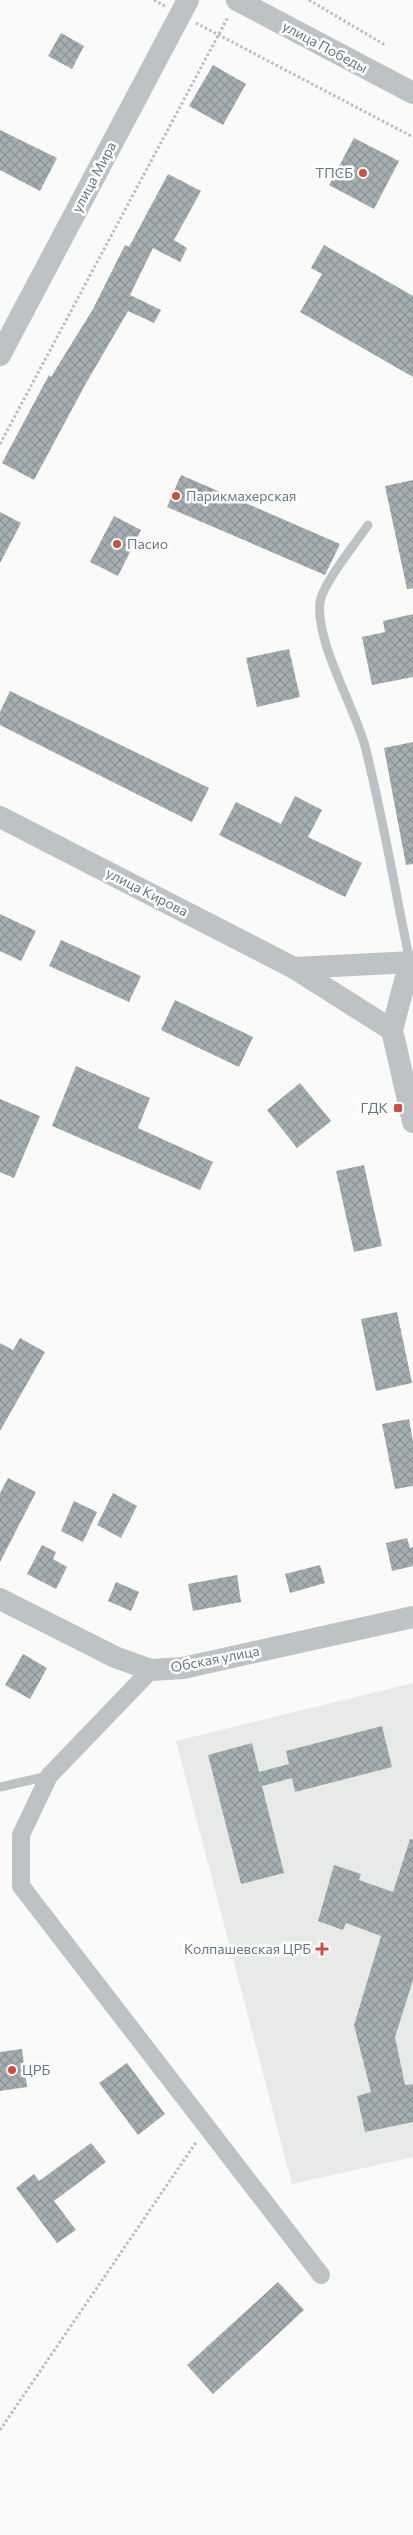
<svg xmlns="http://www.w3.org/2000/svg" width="413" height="2535" font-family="Commissioner,sans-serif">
<defs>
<pattern id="building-cross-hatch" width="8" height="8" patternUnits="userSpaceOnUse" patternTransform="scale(1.25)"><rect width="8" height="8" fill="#a5afb2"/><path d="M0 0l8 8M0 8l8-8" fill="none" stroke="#8a9396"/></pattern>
</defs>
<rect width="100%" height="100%" fill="#fafaf8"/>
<path fill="#e8eae8" d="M413,1683V2157L292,2184L176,1741Z"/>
<g fill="url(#building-cross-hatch)">
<path d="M61,33L84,46L72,69L48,56Z"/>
<path d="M213,65L246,84L223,125L189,106Z"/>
<path d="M0,130L57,158L40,191L0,170Z"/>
<path d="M354,138L399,161L374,209L329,185Z"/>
<path d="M168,174L201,191L174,240L187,248L180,262L153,248L130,295L161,310L154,323L128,311L85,385L34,480L2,463L49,375L51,377L93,309L125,245L129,247Z"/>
<path d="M324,245L413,296V377L300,312L322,274L311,268Z"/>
<path d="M181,475L340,544L325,575L167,507Z"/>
<path d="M413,480V588L407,589L385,486Z"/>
<path d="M0,512L21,523L0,563Z"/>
<path d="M114,516L141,530L118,576L90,562Z"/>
<path d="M413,614V677L372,685L362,637L385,632L383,621Z"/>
<path d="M289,649L300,697L257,707L246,658Z"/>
<path d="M10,691L209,788L192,822L0,725V712Z"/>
<path d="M413,742V864L406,865L384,748Z"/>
<path d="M295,796L322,810L308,837L362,863L345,897L219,835L236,802L281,824Z"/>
<path d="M0,914L36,931L21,961L0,951Z"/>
<path d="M61,940L141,976L129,1002L49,966Z"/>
<path d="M175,1000L253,1037L239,1067L161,1030Z"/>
<path d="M76,1066L150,1098L138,1128L213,1162L200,1190L52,1126Z"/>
<path d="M300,1083L331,1121L297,1148L267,1110Z"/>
<path d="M0,1099L40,1116L14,1178L0,1172Z"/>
<path d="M364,1165L382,1246L354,1252L336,1171Z"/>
<path d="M397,1312L412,1383L376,1391L361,1319Z"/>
<path d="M20,1338L45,1352L0,1431V1343L13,1350Z"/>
<path d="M409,1419L413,1442V1486L395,1489L382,1424Z"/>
<path d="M8,1478L36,1492L0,1562V1493Z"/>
<path d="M113,1493L137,1506L121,1538L97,1525Z"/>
<path d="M74,1501L97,1512L83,1542L61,1531Z"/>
<path d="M407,1538L410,1548L413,1547V1566L392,1571L386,1543Z"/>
<path d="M42,1545L56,1552L53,1559L67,1567L56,1589L27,1574Z"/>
<path d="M320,1565L325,1583L290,1593L285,1574Z"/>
<path d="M237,1575L241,1602L193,1611L188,1584Z"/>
<path d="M116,1582L139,1592L131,1611L108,1601Z"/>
<path d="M23,1654L47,1668L30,1699L5,1685Z"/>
<path d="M382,1726L392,1767L295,1792L292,1778L262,1786L284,1873L241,1884L208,1755L252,1743L259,1772L289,1764L286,1751Z"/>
<path d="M410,1839L413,1840V1980L395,2037L405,2085L413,2084V2122L365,2132L357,2096L371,2092L354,2025L381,1936L346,1923L343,1930L318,1921L334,1865L361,1874L359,1880L393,1892Z"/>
<path d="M22,2049L27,2087L0,2091V2052Z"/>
<path d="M127,2063L165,2114L138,2135L99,2083Z"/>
<path d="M91,2143L106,2162L54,2201L76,2230L57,2243L16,2188L34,2174L39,2181Z"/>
<path d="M278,2282L304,2310L213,2394L187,2365Z"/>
</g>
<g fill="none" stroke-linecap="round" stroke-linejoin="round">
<g stroke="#babec0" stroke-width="3" stroke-dasharray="2.5 2.5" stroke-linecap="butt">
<path d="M154,0L165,6"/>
<path d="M309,0L385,45"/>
<path d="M196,23L413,137"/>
<path d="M0,444L228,17"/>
<path d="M0,2430L197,2141"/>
</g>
<g stroke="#bdc3c5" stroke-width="9">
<path d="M368,525C356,543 323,583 320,602C315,641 354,706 365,746C383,817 395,890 410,962"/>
<path d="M0,1787L48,1776"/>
</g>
<path stroke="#bdc3c5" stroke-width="18" d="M151,1670L49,1776L21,1835V1886L321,2275"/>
<g stroke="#bdc3c5" stroke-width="22">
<path d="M237,0L413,93"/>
<path d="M0,355L188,0"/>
<path d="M0,817L294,968L392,1030"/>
<path d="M410,962L392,1030L413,1122"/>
<path d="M294,968L413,962"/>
<path d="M0,1599L115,1657L151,1670L183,1668L413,1617"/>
</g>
</g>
<g fill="#d24d40" stroke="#fff" stroke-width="2">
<circle cx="363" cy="173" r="5"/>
<circle cx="176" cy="496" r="5"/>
<circle cx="117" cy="544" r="5"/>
<rect x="393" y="1103" width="10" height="10" rx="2.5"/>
<path d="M319.5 1941.5h5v5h5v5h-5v5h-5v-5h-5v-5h5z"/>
<circle cx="12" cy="2070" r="5"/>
</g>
<g text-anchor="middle" stroke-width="5" stroke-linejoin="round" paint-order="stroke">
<g font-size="14" fill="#677980" stroke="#fff">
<text transform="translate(325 47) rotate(28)" y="5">улица Победы</text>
<text transform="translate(94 177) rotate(-62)" y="5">улица Мира</text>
<text transform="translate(147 892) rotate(27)" y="5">улица Кирова</text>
<text transform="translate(215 1659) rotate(-11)" y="5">Обская улица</text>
</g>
<g font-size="14" fill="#677980" stroke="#fff" text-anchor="end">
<text x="353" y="178">ТПСБ</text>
<text x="186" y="501" text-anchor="start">Парикмахерская</text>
<text x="127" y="549" text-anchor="start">Пасио</text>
<text x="388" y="1113">ГДК</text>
<text x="311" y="1954">Колпашевская ЦРБ</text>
<text x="22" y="2075" text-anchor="start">ЦРБ</text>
</g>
</g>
</svg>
